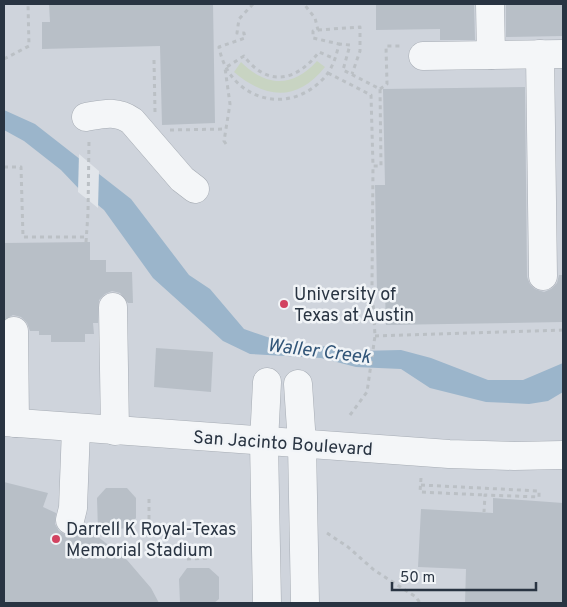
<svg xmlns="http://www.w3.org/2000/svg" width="567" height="607" font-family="Overpass,sans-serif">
<rect width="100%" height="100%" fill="#e1e5ea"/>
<rect fill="#cfd4dc" x="4" y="4" width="559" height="599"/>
<path fill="#c8d4c2" d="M317,61L325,67C297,102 266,99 234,72L241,62C266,87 293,88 317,61Z"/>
<path fill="#9bb5cb" d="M4,110L35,124L131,199L189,275L210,289L244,329L276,340L358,351L401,350L431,358L488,380H523L563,363V392L548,401L529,404L486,402L430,388L401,369L356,367L321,358L250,354L223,341L153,278L104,210L81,191L61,170L24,141L4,130Z"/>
<path fill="#e1e5ea" d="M79,154L99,171L98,208L78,192Z"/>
<g fill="#b8bfc7">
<path d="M49,4H213L215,123L162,125L160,46L42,49V22H50Z"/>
<path d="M376,4H474L475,40H440V29L376,30Z"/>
<path d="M506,4H563V36L506,37Z"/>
<path d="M525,87L527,277L530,284L535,289L544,292L551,289L557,283L559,275H563V322L386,325L385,291H377L375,185H385L383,89Z"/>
<path d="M90,242V260H106V272H132L133,303H128L120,293L112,291L105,294L99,300L98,323H93L94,334H85V342H51V335H39V331H30L27,323L21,317L13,315L4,320V243Z"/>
<path d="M156,348L213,352L211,392L154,387Z"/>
<path d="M4,482L48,493L43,507L56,513L55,524L59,531L66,535H74L83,527L92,532L127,560L151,588L159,603H4Z"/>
<path d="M106,488H127L136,498V518L128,528L98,531L97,498Z"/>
<path d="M493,498L563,503V603H465L466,569L418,567L421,509L493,513Z"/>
<path d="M187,568H209L219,577V599L214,603H180L179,579Z"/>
</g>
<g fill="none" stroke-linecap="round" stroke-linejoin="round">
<g stroke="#a6acb4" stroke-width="29">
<g id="minor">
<path d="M490,4L491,55"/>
<path d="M540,54L543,276"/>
<path d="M423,56L563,54"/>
<path d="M86,117C103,114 116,110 132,121L182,179L195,189"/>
<path d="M113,307L115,431"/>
<path d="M14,331L15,423"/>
<path d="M298,384L302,444L305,603"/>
<path d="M4,422L449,454L514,456L563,455"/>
<path d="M70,520L73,508L76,428"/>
<path d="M267,603L264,442L267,382"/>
</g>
</g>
<g stroke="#bbc0c5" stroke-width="3" stroke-dasharray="4 4" stroke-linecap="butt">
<path d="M253,4L239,19L237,33H244L245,38L219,47C228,97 284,117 321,81C332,71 336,57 339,44L313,38V31L318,30L315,18L304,4"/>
<path d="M318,30L360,27V51L352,74"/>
<path d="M4,59L29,46L28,4"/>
<path d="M154,60L155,112"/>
<path d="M328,73L371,95L373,166H381L380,89L343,70L350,45L339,44"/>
<path d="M380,89L387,84L386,46H403"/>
<path d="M170,130L226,129"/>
<path d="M226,144L224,141L230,104L225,68L244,56C268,88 297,81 319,52L335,59"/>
<path d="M4,167H21L23,237H86"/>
<path d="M86,242L88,213L89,140"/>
<path d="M375,336L563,330"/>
<path d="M350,415L367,392L375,336L372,285L373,166"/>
<path d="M421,478L420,492L485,495"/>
<path d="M421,485L539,491V497L485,495L484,512"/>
<path d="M149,519V498"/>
<path d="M327,533L348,547L374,570L416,597L420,603"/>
<path d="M187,559L209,558"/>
</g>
<use href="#minor" stroke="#f4f6f8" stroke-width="28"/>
</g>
<g fill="#d24361" stroke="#f1f4f7" stroke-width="2">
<circle cx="284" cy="304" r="5"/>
<circle cx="56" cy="539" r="5"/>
</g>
<g text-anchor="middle" stroke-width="5" stroke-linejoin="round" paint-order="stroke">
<g font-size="18" fill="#293442" stroke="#f1f4f7" text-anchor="start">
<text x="294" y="300">University of<tspan x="294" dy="21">Texas at Austin</tspan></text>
<text x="66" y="535">Darrell K Royal-Texas<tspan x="66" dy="21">Memorial Stadium</tspan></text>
</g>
<g font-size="18" fill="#293442" stroke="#f1f4f7">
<text transform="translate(283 443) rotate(4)" y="6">San Jacinto Boulevard</text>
</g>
<g font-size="19" font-style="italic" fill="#315578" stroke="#f1f4f7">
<text transform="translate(319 350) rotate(7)" y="7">Waller Creek</text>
</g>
</g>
<rect width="567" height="607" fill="none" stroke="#293442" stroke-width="10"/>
<path d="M392 582v8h144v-8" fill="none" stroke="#293442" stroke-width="2.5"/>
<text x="400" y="582" font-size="15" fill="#293442" stroke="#f1f4f7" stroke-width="4" paint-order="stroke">50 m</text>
</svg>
